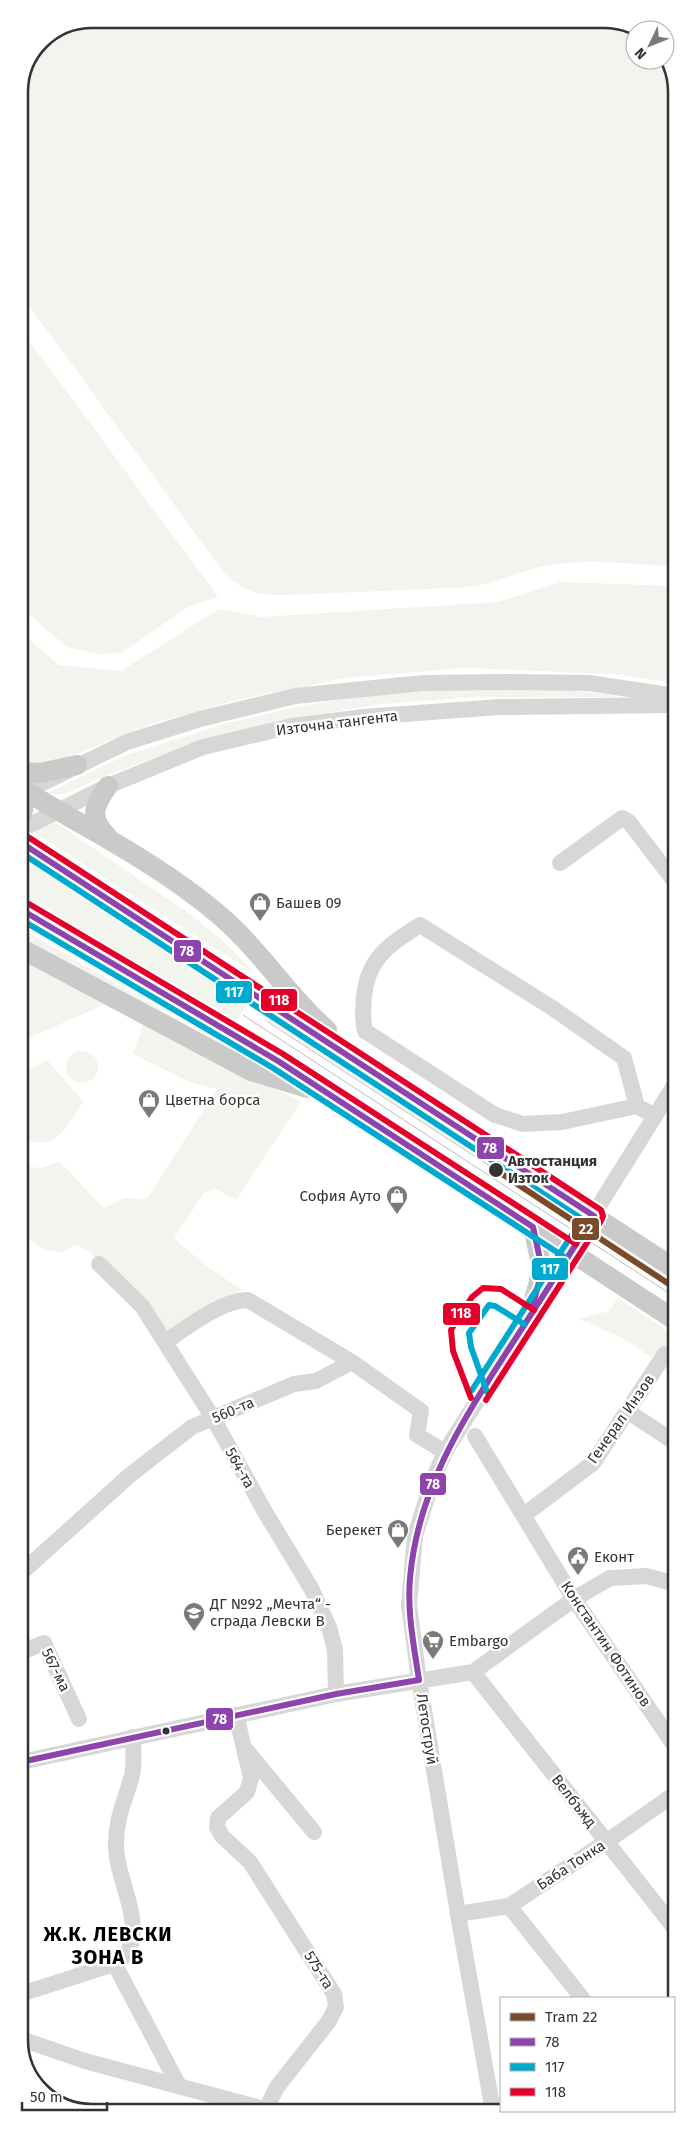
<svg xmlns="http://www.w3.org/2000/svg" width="695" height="2132" font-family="'Fira Sans',sans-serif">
<rect width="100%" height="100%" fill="#fff"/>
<g fill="#f1f5ed">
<path d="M92,19H609L635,30V60L665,59L674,73V566C635,565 590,558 551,565C525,569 500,581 473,587L289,595C258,595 249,594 225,574L19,292V87L40,40Z"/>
<path d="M19,327L218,597L188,607L121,653L97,654L67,647L19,606Z"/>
<path d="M561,582L674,586L675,683L613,674L466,668L346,678L245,698L154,723L50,764L20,763V632L59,665L121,671L219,609L261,617L498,602Z"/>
<path d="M544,688L608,694L614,697H480L381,704L277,721L185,746L96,780L64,794H45L124,756L227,723L305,705L402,691Z"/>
<path d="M52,820L190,914L223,941L255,974L32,831Z"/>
<path d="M20,859L113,915L248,1003L237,1020L20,894Z"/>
<path d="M20,928L191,1027L53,959L20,941Z"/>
<path d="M20,956L107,1003L20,1042Z"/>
<path d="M144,1023L301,1102L236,1200L216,1189L204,1193L174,1238L205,1265L242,1290L165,1342L89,1251L77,1245L60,1252L44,1250L28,1238L20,1225V1165L39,1168L60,1162L104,1208L124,1198L147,1199L217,1089L190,1082L133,1054Z"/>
<circle cx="82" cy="1067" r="16"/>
<path d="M47,1060L83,1101C68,1126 54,1155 20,1137V1074Z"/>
<path d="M618,1298L675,1336V1361L659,1350L654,1359L621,1337L579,1319L609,1311Z"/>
</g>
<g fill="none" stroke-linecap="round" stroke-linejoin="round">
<g stroke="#d7d7d7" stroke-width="16">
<path d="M20,794L127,742L200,719L295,696L423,683L506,682L589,683L675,696"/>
<path d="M20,830L108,786L203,747L292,726L363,717L500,707L675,705"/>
<path d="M560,863L622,818L629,822L675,882"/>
<path d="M637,1106L562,1122L523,1124L495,1115L365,1031C362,1019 363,1009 364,997C368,957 389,945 420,925L551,1007L624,1058L637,1106L655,1116"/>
<path d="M99,1264L142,1306L213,1418L265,1512L311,1588L329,1627L335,1650L336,1694"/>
<path d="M165,1342C186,1328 222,1300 248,1300L352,1362"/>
<path d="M627,1411L676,1443"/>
<path d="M475,1436L574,1599L676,1748"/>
<path d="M524,1515L593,1463L665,1354"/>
<path d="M21,1573L130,1475L192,1427L294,1384L316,1381L352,1362L421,1411L417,1435L445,1452"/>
<path d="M21,1652L44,1643L79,1719"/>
<path d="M473,1672L676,1930"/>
<path d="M236,1715L251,1778L247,1792L218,1818L217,1827L222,1836L250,1862L334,1994L336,2007L329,2021L277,2087L266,2109"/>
<path d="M247,1751L314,1832"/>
<path d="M21,1762L336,1694L473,1672L574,1599L610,1578L646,1576L676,1584"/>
<path d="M509,1906L582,1998"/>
<path d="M458,1914L509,1906L606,1842L676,1793"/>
<path d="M114,1963L179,2086"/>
<path d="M21,1994L108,1966C116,1962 127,1957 130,1947C141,1914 116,1878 116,1845C116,1816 125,1802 132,1775C135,1763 133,1750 133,1737"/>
<path d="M674,2010L676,2008"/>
<path d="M21,2039L85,2061L275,2112"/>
<path d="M493,2111L458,1914L419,1680L409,1605L415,1536L433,1479L445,1452L675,1084"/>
<path d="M525,2111H527"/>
<path d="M547,2111H548"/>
</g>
<g stroke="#cacaca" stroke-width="20">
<path d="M20,772L40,773L77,765"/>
<path d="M20,787C48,806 79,822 108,839C146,861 185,886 218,914C259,948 287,995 327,1030"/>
<path d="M20,818L23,810L25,790"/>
<path d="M108,837C89,818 93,807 108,786"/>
<path d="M20,842L675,1269"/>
<path d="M20,909L278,1061L675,1320"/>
<path d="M20,948L251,1071L307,1088"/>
<path d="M529,1317L539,1282L541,1264L533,1227"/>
</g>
<g stroke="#bebebe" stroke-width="1">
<path d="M243,1015L675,1297"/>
<path d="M268,1022L496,1170"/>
</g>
<g stroke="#fff" stroke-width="10">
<g id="bus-1">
<path d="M20,842L594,1216C565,1261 537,1306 508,1350C461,1423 418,1489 410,1578C407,1613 414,1646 419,1680"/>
<path d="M20,909L278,1061L533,1227L541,1264L539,1282L532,1308"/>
<path d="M21,1762L336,1694L419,1680"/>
</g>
</g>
<g stroke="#fff" stroke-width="10">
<g id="bus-2">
<path d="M20,852L582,1219L472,1390"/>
<path d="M20,919L273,1068L566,1258"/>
<path d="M487,1392L471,1347L469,1333L489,1305L495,1306L524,1324"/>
</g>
</g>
<g stroke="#fff" stroke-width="10">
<g id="bus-3">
<path d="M25,835L601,1210L603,1216L601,1221L486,1400"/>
<path d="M24,901L283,1054L576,1244"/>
<path d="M471,1398L453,1351L451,1330L472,1297L483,1288L501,1289L534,1310"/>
</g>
</g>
<use href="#bus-1" stroke="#8e44ad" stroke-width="6"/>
<use href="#bus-2" stroke="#00a9ce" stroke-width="6"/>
<use href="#bus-3" stroke="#e4002b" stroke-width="6"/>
<g stroke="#fff" stroke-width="10">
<path id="tram-1" d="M496,1170L675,1288"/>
</g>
<use href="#tram-1" stroke="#7a4b2a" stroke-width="6"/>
</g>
<defs>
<g id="shop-pin" transform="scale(1.125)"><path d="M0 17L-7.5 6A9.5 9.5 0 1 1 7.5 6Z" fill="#7a7a7a" stroke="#fff"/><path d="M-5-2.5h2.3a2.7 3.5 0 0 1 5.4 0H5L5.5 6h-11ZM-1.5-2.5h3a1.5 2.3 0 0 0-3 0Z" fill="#fff"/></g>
<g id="civic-pin" transform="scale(1.125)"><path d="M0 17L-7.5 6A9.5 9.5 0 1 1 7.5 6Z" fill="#7a7a7a" stroke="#fff"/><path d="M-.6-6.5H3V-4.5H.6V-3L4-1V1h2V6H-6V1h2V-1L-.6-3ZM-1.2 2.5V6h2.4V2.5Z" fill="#fff"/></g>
<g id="school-pin" transform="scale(1.125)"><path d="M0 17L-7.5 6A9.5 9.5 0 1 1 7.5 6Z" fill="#7a7a7a" stroke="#fff"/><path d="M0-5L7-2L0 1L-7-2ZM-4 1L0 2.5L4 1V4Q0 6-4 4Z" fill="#fff"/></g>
<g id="supermarket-pin" transform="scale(1.125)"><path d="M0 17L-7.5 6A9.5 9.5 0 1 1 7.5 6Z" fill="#7a7a7a" stroke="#fff"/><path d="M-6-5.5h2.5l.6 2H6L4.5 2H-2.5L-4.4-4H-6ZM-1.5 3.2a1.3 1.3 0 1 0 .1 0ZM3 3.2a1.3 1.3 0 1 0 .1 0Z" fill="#fff"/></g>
</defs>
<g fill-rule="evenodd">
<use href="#shop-pin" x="260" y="903"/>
<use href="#shop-pin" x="149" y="1100"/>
<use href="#shop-pin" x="397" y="1196"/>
<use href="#shop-pin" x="398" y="1530"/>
<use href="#civic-pin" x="578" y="1557"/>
<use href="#school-pin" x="194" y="1613"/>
<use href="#supermarket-pin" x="433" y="1641"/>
</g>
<g fill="#333" stroke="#fff" stroke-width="2">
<circle cx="496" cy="1170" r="8"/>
<circle cx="166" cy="1731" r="4.5"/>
</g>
<g text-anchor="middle" stroke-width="5" stroke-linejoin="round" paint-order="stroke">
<g font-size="15" fill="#333" stroke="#fff">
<text transform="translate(337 723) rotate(-7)" y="5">Източна тангента</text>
<text transform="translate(233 1410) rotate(-23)" y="5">560-та</text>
<text transform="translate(621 1419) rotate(-55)" y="5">Генерал Инзов</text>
<text transform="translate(240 1468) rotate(61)" y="5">564-та</text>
<text transform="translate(606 1644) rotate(56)" y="5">Константин Фотинов</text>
<text transform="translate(56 1670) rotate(64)" y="5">567-ма</text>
<text transform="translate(427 1729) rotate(81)" y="5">Летоструй</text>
<text transform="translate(574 1801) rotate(52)" y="5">Велбъжд</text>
<text transform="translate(571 1865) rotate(-33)" y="5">Баба Тонка</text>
<text transform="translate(319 1970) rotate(58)" y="5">575-та</text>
</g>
<g font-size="15" fill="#333" stroke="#fff" text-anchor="start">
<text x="276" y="908">Башев 09</text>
<text x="165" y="1105">Цветна борса</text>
<text x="381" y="1201" text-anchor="end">София Ауто</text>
<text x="382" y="1535" text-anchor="end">Берекет</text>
<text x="594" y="1562">Еконт</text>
<text x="210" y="1609">ДГ №92 „Мечта“ -<tspan x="210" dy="17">сграда Левски В</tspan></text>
<text x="449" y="1646">Embargo</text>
</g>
<g font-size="15" font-weight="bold" fill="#333" stroke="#fff" text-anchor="start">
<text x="508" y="1166">Автостанция<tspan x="508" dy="17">Изток</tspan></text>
</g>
<g font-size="20" font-weight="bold" letter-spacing="1" fill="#000" stroke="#fff">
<text x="108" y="1941">Ж.К. ЛЕВСКИ<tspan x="108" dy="23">ЗОНА В</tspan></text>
</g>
</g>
<path d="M0 0H695V2132H0ZM92 28H604A64 64 0 0 1 668 92V2040A64 64 0 0 1 604 2104H92A64 64 0 0 1 28 2040V92A64 64 0 0 1 92 28Z" fill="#fff" fill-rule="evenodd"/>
<path fill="none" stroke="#333" stroke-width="2.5" d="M92 28H604A64 64 0 0 1 668 92V2040A64 64 0 0 1 604 2104H92A64 64 0 0 1 28 2040V92A64 64 0 0 1 92 28Z"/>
<g stroke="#fff" stroke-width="2">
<rect x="173" y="939" width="29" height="24" rx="5" fill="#8e44ad"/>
<rect x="215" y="980" width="38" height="24" rx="5" fill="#00a9ce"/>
<rect x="260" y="988" width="38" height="24" rx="5" fill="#e4002b"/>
<rect x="476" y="1136" width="29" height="24" rx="5" fill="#8e44ad"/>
<rect x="571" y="1217" width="29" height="24" rx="5" fill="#7a4b2a"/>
<rect x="531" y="1257" width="38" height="24" rx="5" fill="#00a9ce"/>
<rect x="442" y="1302" width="39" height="24" rx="5" fill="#e4002b"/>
<rect x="419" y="1472" width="28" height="24" rx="5" fill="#8e44ad"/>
<rect x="205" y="1707" width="29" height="24" rx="5" fill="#8e44ad"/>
</g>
<g font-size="14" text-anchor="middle" font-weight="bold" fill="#fff">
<text x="187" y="956">78</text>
<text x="234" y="997">117</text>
<text x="279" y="1005">118</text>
<text x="490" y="1153">78</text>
<text x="586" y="1234">22</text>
<text x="550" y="1274">117</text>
<text x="461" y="1318">118</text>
<text x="433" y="1489">78</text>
<text x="220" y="1724">78</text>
</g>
<rect x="500" y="1997" width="175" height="115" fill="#ffffff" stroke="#adadad"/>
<rect x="510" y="2013" width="25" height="8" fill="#7a4b2a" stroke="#adadad"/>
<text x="545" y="2022" font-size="15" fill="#333333">Tram 22</text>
<rect x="510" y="2038" width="25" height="8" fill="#8e44ad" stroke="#adadad"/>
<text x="545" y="2047" font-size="15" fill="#333333">78</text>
<rect x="510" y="2063" width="25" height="8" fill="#00a9ce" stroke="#adadad"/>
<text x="545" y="2072" font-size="15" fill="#333333">117</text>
<rect x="510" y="2088" width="25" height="8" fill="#e4002b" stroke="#adadad"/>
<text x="545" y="2097" font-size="15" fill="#333333">118</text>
<g transform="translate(650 45) rotate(227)"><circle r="24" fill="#ffffff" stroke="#adadad"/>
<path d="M0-4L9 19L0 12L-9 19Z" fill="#7a7a7a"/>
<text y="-8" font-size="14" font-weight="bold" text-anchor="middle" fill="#333333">N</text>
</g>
<path d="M22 2102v8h85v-8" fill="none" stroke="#333333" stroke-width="2.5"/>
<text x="30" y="2102" font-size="15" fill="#333333" stroke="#ffffff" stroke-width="4" paint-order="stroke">50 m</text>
</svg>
